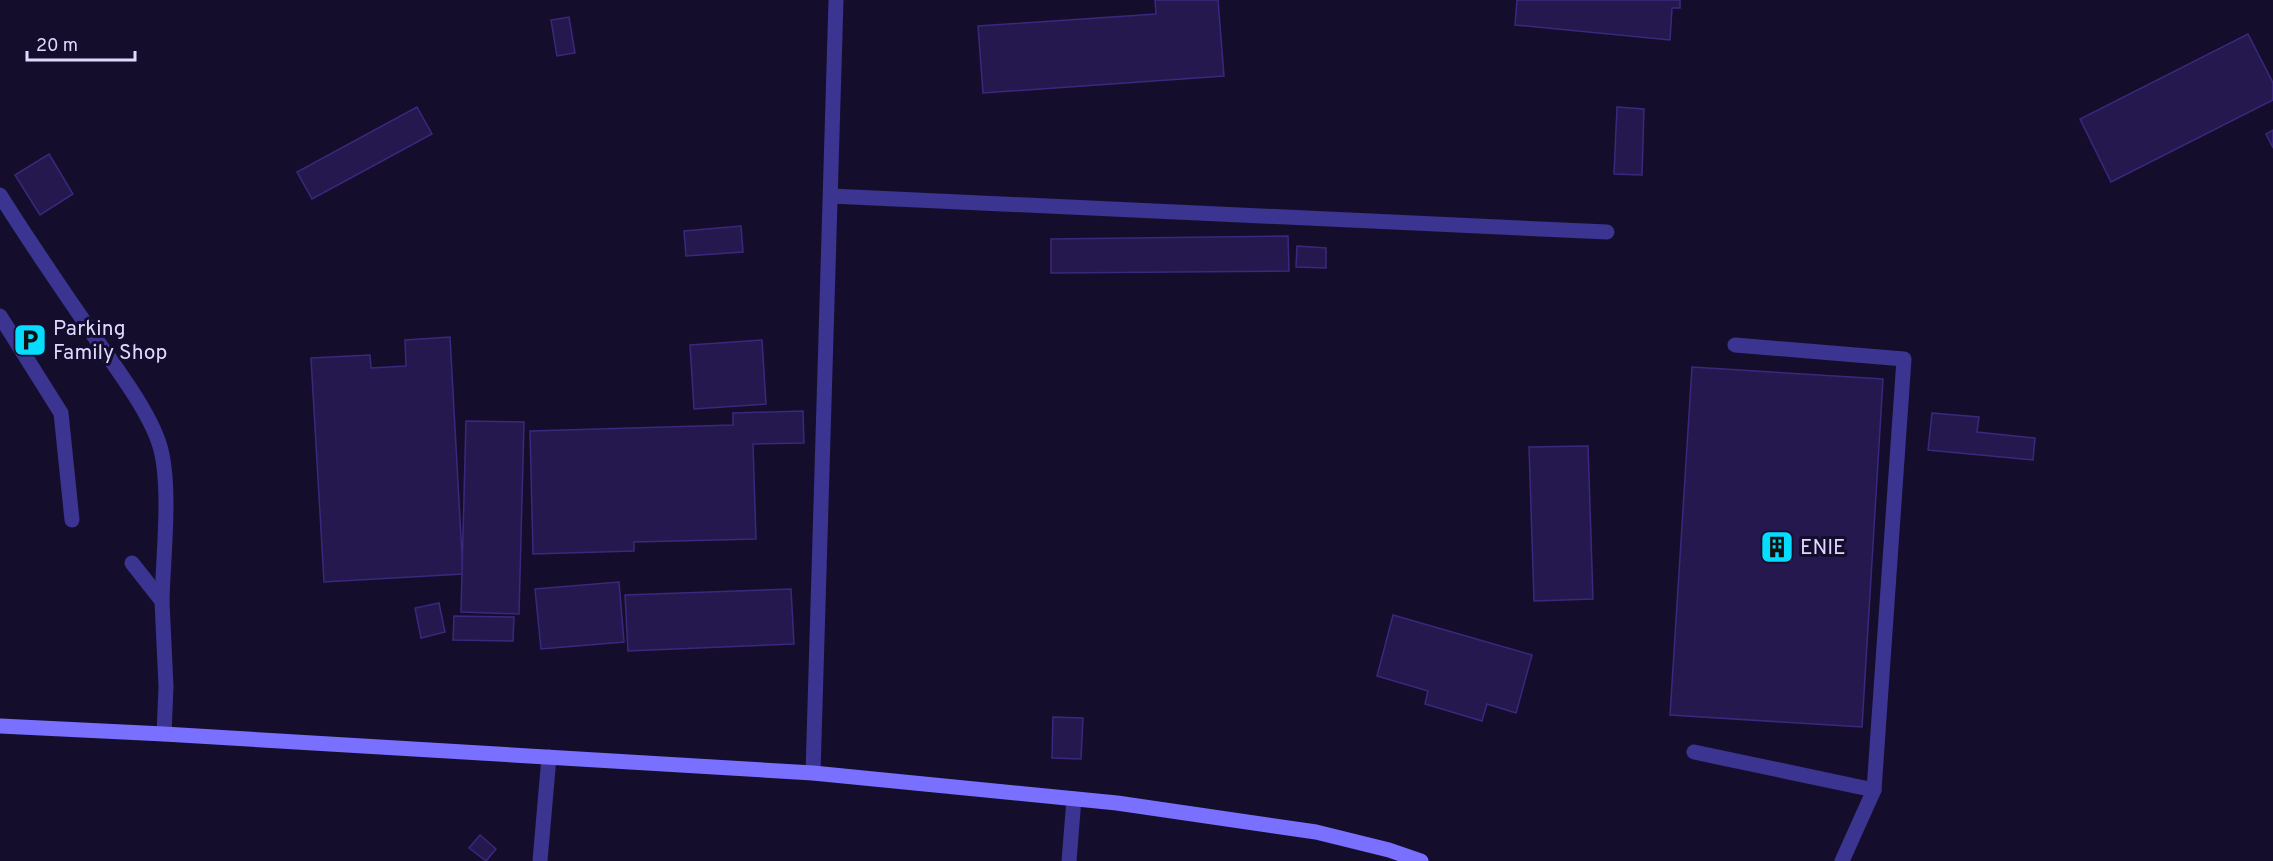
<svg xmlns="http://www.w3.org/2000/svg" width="2273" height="861" font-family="Overpass,sans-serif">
<rect width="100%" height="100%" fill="#140e2c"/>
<g fill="#25184f" stroke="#3c277e" stroke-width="1.5">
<path d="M1155,0H1218L1224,76L983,93L978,26L1156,14Z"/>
<path d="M1517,0H1680V8H1672L1670,40L1515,25Z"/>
<path d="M569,17L575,53L557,56L551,20Z"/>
<path d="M2248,34L2273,83V100L2111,182L2080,119Z"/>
<path d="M417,107L432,134L312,199L297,172Z"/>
<path d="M1617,107L1644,109L1642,175L1614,174Z"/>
<path d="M2273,130V148L2266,134Z"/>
<path d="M49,154L73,194L40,215L15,175Z"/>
<path d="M741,226L743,252L686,256L684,231Z"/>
<path d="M1288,236L1289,271L1051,273V239Z"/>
<path d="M1297,246L1326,248V268L1296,267Z"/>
<path d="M450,337L463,574L324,582L311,358L370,355L371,368L406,366L405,340Z"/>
<path d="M762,340L766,404L694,409L690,345Z"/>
<path d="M1692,367L1883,379L1862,727L1670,715Z"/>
<path d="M803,411L804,443L753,444L756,539L634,542V551L533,554L530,431L733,425V413Z"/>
<path d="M1932,413L1979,417L1977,432L2035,438L2033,460L1928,450Z"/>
<path d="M466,421L524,422L519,614L461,612Z"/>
<path d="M1588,446L1593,599L1534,601L1529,447Z"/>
<path d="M619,582L624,642L541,649L535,589Z"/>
<path d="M791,589L794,644L628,651L625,595Z"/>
<path d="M439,603L445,632L421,638L415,608Z"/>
<path d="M1393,615L1532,655L1516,713L1487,704L1482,721L1425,704L1428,691L1377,676Z"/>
<path d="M454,616L514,617L513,641L453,640Z"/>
<path d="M1053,717L1083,718L1081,759L1052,758Z"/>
<path d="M480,835L496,849L486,861L469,848Z"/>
</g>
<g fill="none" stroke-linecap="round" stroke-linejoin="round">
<g stroke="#3b3490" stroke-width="15">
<path d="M0,195C30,243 62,289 94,336C115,367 152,414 161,450C171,491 163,558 162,601"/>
<path d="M0,316L61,413L72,520"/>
<path d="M1735,345L1904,359L1874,790L1842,861"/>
<path d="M132,563L162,601L166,687L164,734"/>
<path d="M1694,752L1874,790"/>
<path d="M540,861L549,757"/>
<path d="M1069,861L1074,799"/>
</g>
<g stroke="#3b3490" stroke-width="15">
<path d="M831,196L1607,232"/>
<path d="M813,773L836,0"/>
</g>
<path stroke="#7970ff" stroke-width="15" d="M0,726L164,734L813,773L1117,803L1316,832L1389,850L1421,861"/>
</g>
<defs>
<g id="parking-square" transform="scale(1.725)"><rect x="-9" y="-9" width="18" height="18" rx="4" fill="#05dcff" stroke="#140e2c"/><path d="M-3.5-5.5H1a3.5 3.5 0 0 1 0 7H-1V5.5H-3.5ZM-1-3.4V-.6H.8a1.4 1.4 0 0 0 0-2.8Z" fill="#111"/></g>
<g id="building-square" transform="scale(1.725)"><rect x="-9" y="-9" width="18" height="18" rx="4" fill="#05dcff" stroke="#140e2c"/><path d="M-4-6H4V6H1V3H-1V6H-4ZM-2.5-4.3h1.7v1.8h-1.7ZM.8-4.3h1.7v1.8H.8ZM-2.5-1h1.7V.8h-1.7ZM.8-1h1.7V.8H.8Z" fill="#111"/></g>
</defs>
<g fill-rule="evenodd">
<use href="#parking-square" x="30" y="340"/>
<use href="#building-square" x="1777" y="547"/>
</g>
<g text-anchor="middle" stroke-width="6" stroke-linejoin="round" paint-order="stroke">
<g font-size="21" fill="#dfd9ff" stroke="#140e2c" text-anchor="start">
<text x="53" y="335">Parking<tspan x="53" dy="24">Family Shop</tspan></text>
<text x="1800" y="554">ENIE</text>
</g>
</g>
<path d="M27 51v9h108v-9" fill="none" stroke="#dfd9ff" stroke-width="3"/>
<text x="36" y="51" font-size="18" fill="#dfd9ff" stroke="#140e2c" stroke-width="4.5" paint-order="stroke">20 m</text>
</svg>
